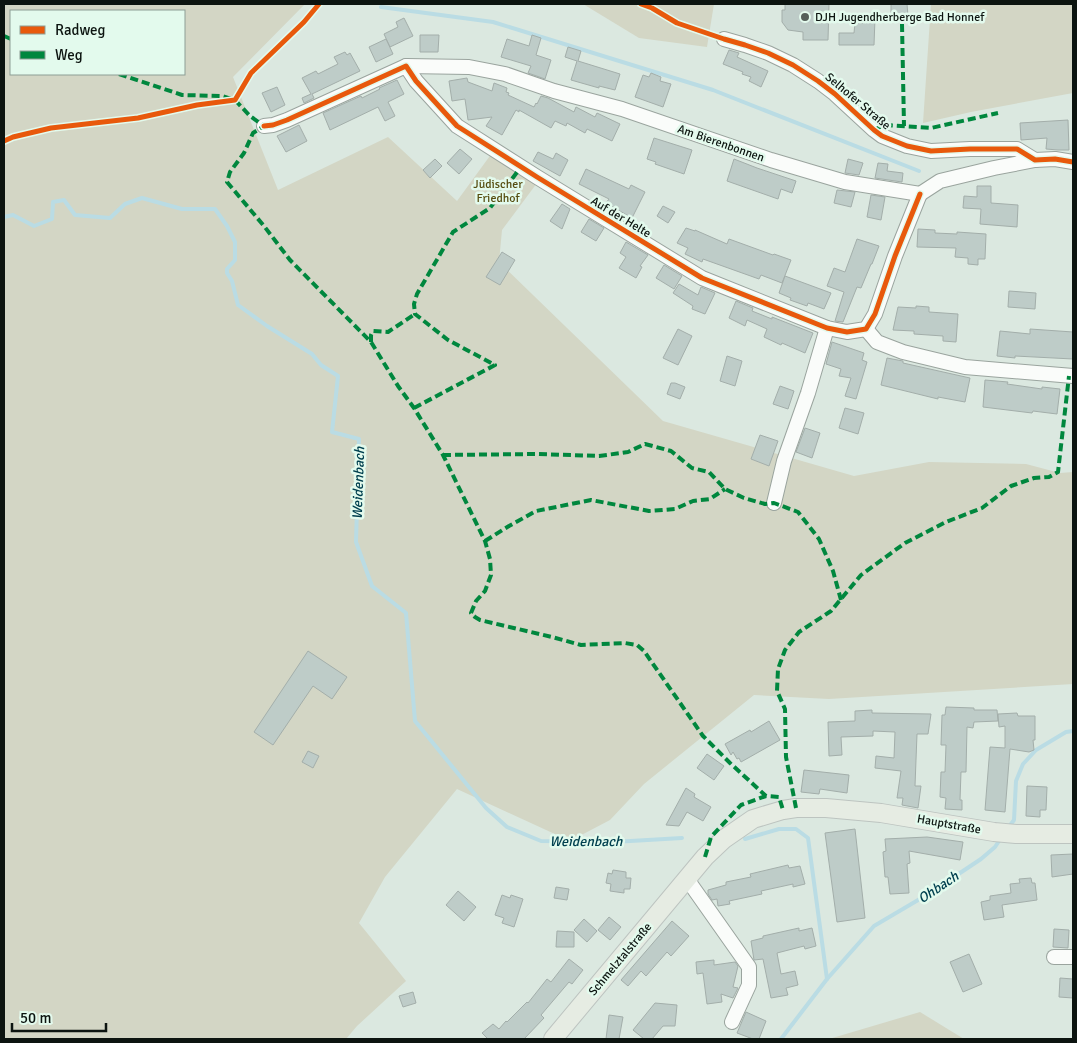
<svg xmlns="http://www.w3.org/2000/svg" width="1077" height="1043" font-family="Signika,sans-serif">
<rect width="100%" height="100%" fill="#dbe8e0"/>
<g fill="#d3d6c5" fill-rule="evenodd">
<path d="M4,4H305L233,77L278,190L388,137L457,201L492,153L537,183L502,230L499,262L663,421L854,476L929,462L1026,464L1060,473L1073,472V684L829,699L754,695L644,784L610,820L570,841L457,789L385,877L359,923L406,981L357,1026L346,1039H4ZM11,11H184V74H11Z"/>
<path d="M583,4H714L707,47L639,38Z"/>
<path d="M931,4H1073V93L971,112L923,123Z"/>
<path d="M920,1012L964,1039H829Z"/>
</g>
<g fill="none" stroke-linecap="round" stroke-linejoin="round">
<g stroke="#badce4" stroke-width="4">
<path d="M381,7L493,22L713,90L919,171"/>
<path d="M4,217L13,215L34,226L52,219L53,202L64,200L75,215L110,218L125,204L142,198L182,209H215L227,226L235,242V260L227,269V273L232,281L238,305L267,326L312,354L321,365L338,376L332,432L359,439L356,542L372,586L406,613L415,721L486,808L507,827L541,841L613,842L682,838"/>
<path d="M1008,828L1014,820L1016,781L1023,764L1036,750L1066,732L1073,731"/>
<path d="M745,839L779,829H796L808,838L827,979"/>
<path d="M781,1039L827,979L874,926L930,893L981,859L995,847L1001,838"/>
</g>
</g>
<g fill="#beccc8" stroke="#a3aeaa">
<path d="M785,4H829L828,40H803V32L788,30L782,22V10H785Z"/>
<path d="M891,4H907L908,16L891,17Z"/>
<path d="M865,17L875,18L874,45H839V33H854L855,23H865Z"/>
<path d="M404,18L413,36L390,47L384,34L398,27L396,22Z"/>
<path d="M420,35H439L438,52H420Z"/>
<path d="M532,35L541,38L536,55L551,60L545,79L528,73L531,66L501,57L507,39L529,46Z"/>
<path d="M386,39L393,54L376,62L369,47Z"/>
<path d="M568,47L581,51L578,61L620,74L615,90L599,86V88L571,80L577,61L565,57Z"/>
<path d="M729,50L739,53L737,57L768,71L761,87L749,81L751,77L742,74L743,72L723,64Z"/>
<path d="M345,52L347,55L350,53L360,71L312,94L314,98L304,103L302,98L311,94L302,78L316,71L318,74L338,64L334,57Z"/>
<path d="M651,73L661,77L660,81L671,84L663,107L635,97L643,75L649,77Z"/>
<path d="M467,78L468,82L492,91L494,83L507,88L506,92L509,93L508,95L534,107L536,103L537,104L541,96L548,98L574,112L576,107L595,117L597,113L620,124L612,141L587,129L585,133L567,123L566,126L555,121L551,128L519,110V112L516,110L502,135L486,126L492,117L468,120L465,99L452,101L449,81Z"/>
<path d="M397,80L404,94L388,102L395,116L385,121L378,107L330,130L323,113L361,96L362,98L380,89L379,88Z"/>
<path d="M277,87L285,105L271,112L262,93Z"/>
<path d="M1068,120L1069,150H1058L1046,149L1047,138L1021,140L1020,123Z"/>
<path d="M299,125L307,141L286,152L277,136Z"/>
<path d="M654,138L692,150L684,174L655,164L656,162L647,159Z"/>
<path d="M460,149L472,159L459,174L447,163Z"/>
<path d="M538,152L553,159L556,153L568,160L560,176L533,161Z"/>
<path d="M435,159L442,166L430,178L423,170Z"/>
<path d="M734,159L757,168L796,181L792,193L781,189L778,199L727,181Z"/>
<path d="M848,159L863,163L859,175L845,173Z"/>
<path d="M878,163L888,164L887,171L903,173L902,182L875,178Z"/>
<path d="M586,169L629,189L631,185L645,192L632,218L606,203L609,199L579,184Z"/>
<path d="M977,186H991V203L1018,205L1017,227L980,224L981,209L963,208L964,196L977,197Z"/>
<path d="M837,190L855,192L851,207L834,203Z"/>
<path d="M871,195L885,197L881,220L867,217Z"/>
<path d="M562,204L570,209L562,229L550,221Z"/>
<path d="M663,206L675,212L668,223L657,216Z"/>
<path d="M589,219L604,228L596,241L581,232Z"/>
<path d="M686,228L695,231V230L727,244L729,239L773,255L774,254L791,260L782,283L761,275L759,279L703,259L702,262L685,254L688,248L677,243Z"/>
<path d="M918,229L935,230V233L957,234V232L986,234L985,259H978V265L968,264V258L955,257L956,248L917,247Z"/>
<path d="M857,239L879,246L872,264H871L861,288L857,287L843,322L835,321L844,292L827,286L834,268L845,272Z"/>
<path d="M626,242L648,255L640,266L642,267L636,278L619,268L626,257L620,253Z"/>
<path d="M502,252L515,260L500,285L486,277Z"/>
<path d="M664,265L682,276L674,289L656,278Z"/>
<path d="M785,276L831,293L824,309L808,303L807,306L790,300L791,298L779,293Z"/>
<path d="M679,284L698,295L701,287L715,293L705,314L692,309L693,306L673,293Z"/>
<path d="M1009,291L1036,293L1035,309L1008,307Z"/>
<path d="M736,301L753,308L752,311L772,319V317L813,333L805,353L782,343L781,345L764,337L767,329L747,320L745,326L729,318Z"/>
<path d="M916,306L929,307V312L958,314L956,342L943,341V336L914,334V331L893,330L898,307L916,308Z"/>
<path d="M678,329L692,336L678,365L663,358Z"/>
<path d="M1030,329L1073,332V359L1015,356V358L997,356L1000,331L1030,334Z"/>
<path d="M832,342L864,353L862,360L867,362L856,399L845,396L851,378L839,376L841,369L826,364Z"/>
<path d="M727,356L742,361L735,386L720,381Z"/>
<path d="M887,358L903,361V363L970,378L965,402L938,397V399L881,385Z"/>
<path d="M985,380L1008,382L1007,384L1042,389V387L1060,389L1057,414L1033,411L1032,413L983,407Z"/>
<path d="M671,383H675L685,387L680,399L667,394Z"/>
<path d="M780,386L794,391L788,409L773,404Z"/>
<path d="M845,408L864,413L858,434L839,428Z"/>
<path d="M805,428L820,433L812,458L796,452Z"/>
<path d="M760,435L778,441L769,466L751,459Z"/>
<path d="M308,651L347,677L332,699L313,686L273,745L254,732Z"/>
<path d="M946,707L974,708V710H997L998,721L974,722L973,728L967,727L966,772H961L960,800H962V810L945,809L946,798L940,797L941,772H945L946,745H941L942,715H945Z"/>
<path d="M872,710V713L931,714L928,734H917L915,786H921L918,808L902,805L903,798H897L901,771L875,768L876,756L894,758L895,732L873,731V736L841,737L842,755L829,756L828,722L855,721V711Z"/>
<path d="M1017,713L1018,716H1035V740H1033L1034,750L1029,752L1010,749L1005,812L985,810L990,747L1005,748V726L999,727L998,714Z"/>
<path d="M769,721L780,740L741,762L739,758L737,759L733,752L731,755L725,744L750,730L751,732Z"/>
<path d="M308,751L319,756L313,768L302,762Z"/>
<path d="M707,754L724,766L714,780L697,768Z"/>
<path d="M804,770L849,775L847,793L820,789L819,794L801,792Z"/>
<path d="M1027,786L1047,787L1046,810H1040V817L1026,816Z"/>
<path d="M686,788L695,794L694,797L711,807L703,821L687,812L679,826L666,825Z"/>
<path d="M855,829L865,918L837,922L825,833Z"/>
<path d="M927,837L963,842L960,860L909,851L910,863L907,864L909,893L890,894L888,877H885L883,852L886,851L885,839Z"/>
<path d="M1073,854V874L1052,877L1051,855Z"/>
<path d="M788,865L789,868L800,866L805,884L793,887V884L761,891L762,894L729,901L730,904L718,906L717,899L712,900L708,894V890L726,885V882L751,877L750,874Z"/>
<path d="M613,870L626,872V878H631L630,889H624V893L610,891L611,884L606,883L608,873L612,874Z"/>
<path d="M1031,878L1032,883H1035L1037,900L1002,905L1004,917L984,920L981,902L990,900V896L1011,893L1010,884L1020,883L1019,879Z"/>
<path d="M556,887L569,889L567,900L554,898Z"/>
<path d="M458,891L476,907L464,921L446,905Z"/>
<path d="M502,895L510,898L511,895L523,899L514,927L502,923L504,918L495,915Z"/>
<path d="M609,917L621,927L610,940L598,930Z"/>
<path d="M584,919L597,931L587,942L574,930Z"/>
<path d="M672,921L689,936L671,956L667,952L646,976L641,971L628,986L621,980Z"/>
<path d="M799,928V931L812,928L816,946L805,949L804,946L777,953L781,974L795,971L798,985L786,988L788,995L771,998L763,959L754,960L751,941L763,938V936Z"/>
<path d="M1054,929L1069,930L1068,948L1053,947Z"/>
<path d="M557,931L574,932V947H556Z"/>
<path d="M969,954L982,984L963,992L950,962Z"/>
<path d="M569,959L583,970L572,984L569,982L541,1015L544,1018L524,1039H488L482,1033L493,1024L499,1029L506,1021L507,1022L527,1002L528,1003L547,979L551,982Z"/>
<path d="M714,960V965L735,962L738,966L733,987L738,988L733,998L721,994L722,1002L707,1004L703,973L697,974L696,962Z"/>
<path d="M1060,978L1073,979V998L1059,997Z"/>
<path d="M413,992L416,1003L403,1007L399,996Z"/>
<path d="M655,1003L677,1005L675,1026H663L652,1039H644L633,1030Z"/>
<path d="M746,1012L766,1021L759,1039H753L737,1033Z"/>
<path d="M609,1015L623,1017L619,1039H606Z"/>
</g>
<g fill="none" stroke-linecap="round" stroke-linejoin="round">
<g stroke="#9aa49e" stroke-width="16">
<g id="minor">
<path d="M724,39L745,45L768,53L793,65L818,81L835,94L874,130L882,136L907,146L931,151L970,149H1017L1035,160"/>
<path d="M406,66L469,67L505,74L554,91L622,109L771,160L845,182L920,194L940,181L994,168L1035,160L1055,159L1073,162"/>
<path d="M264,126L273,125L287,120L406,66L416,81L457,126L537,177L702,278L827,328L847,332L866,329L875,314L895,256L920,194"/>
<path d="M866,329L877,342L903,352L965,367L1073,376"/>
<path d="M774,503L784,461L808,393L827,328"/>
<path d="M687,879L749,967V985L732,1022"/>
<path d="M1054,957H1073"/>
</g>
</g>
<g stroke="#bdc4c0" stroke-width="20">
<path id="major" d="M553,1039L705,857L724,839L753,819L783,810L796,808H826L881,813L994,832L1016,834H1073"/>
</g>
<use href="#minor" stroke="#fafcfa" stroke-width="14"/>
<use href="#major" stroke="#e6ece3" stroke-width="18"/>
<g stroke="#00873e" stroke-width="4" stroke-dasharray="8 4" stroke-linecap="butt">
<path d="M902,24L904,126"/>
<path d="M4,36L11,39"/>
<path d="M119,74L182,95L222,96L235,100L250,116L264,126L253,133L244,153L230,172L227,182L264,226L290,260L371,342L398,386L414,408L443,455L485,541L490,559L491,575L485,591L476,601L471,613L475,617L480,620L552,637L581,645L625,643L637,645L644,651L703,736L730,763L766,796"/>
<path d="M874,130L884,125L931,128L998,113"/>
<path d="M371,342V335L373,331L388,332L415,314"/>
<path d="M414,408L495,365L448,340L415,314L414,304L417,294L453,232L490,208L521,167"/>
<path d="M443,455L537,454L599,456L628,452L645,444L671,451L692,468L709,472L725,489L744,498L765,504L774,503L798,512L819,539L833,571L841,600"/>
<path d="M485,541L509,526L536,511L591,500L649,511L675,509L693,501L710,499L725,489"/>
<path d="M796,808L786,757L785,709L777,691L778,669L785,650L799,632L831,611L861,575L905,543L946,522L982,508L1011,486L1034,478L1049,477L1058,472L1069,376"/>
<path d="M705,857L711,837L741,805L766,796L779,797L783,810"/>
</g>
<g stroke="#e3faed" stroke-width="8">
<g id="cycleway">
<path d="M641,4L652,8L677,23L724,39L745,45L768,53L793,65L818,81L835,94L874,130L882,136L907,146L931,151L970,149H1017L1035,160L1055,159L1073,162"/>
<path d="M264,126L273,125L287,120L406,66L416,81L457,126L537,177L702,278L827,328L847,332L866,329L875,314L895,256L920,194"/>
<path d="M4,141L13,137L51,128L138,118L197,105L235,100L251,73L304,22L319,4"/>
</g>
</g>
<use href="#cycleway" stroke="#e8590c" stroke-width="5"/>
</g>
<circle fill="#545e59" stroke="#e3faed" stroke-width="2" cx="805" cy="17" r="5"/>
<g text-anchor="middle" stroke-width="5" stroke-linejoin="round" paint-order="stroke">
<g font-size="12" fill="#0c1410" stroke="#e3faed" text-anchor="start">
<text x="815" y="21">DJH Jugendherberge Bad Honnef</text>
</g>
<g font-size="12" fill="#0c1410" stroke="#e3faed">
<text transform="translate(858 101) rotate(40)" y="4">Selhofer Straße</text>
<text transform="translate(721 143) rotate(19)" y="4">Am Bierenbonnen</text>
<text transform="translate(621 217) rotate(31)" y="4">Auf der Helte</text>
<text transform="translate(949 824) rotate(10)" y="4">Hauptstraße</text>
<text transform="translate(620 959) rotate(-50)" y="4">Schmelztalstraße</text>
</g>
<g font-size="12" fill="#564d10" stroke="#e3faed">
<text x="498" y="188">Jüdischer<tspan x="498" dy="14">Friedhof</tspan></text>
</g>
<g font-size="14" font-style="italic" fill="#00404f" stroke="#e3faed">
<text transform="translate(358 483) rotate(-88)" y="5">Weidenbach</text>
<text x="586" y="846">Weidenbach</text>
<text transform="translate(938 887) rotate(-34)" y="5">Ohbach</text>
</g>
</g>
<rect width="1077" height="1043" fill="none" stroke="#0c1410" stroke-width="10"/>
<rect x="10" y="10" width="175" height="65" fill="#e3faed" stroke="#8d9e95"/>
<rect x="20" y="26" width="25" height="8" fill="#e8590c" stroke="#8d9e95"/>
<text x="55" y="35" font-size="15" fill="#0c1410">Radweg</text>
<rect x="20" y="51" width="25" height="8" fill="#00873e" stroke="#8d9e95"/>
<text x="55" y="60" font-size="15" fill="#0c1410">Weg</text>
<path d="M12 1023v8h94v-8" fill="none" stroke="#0c1410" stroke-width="2.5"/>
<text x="20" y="1023" font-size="15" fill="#0c1410" stroke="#e3faed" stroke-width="4" paint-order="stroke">50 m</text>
</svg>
